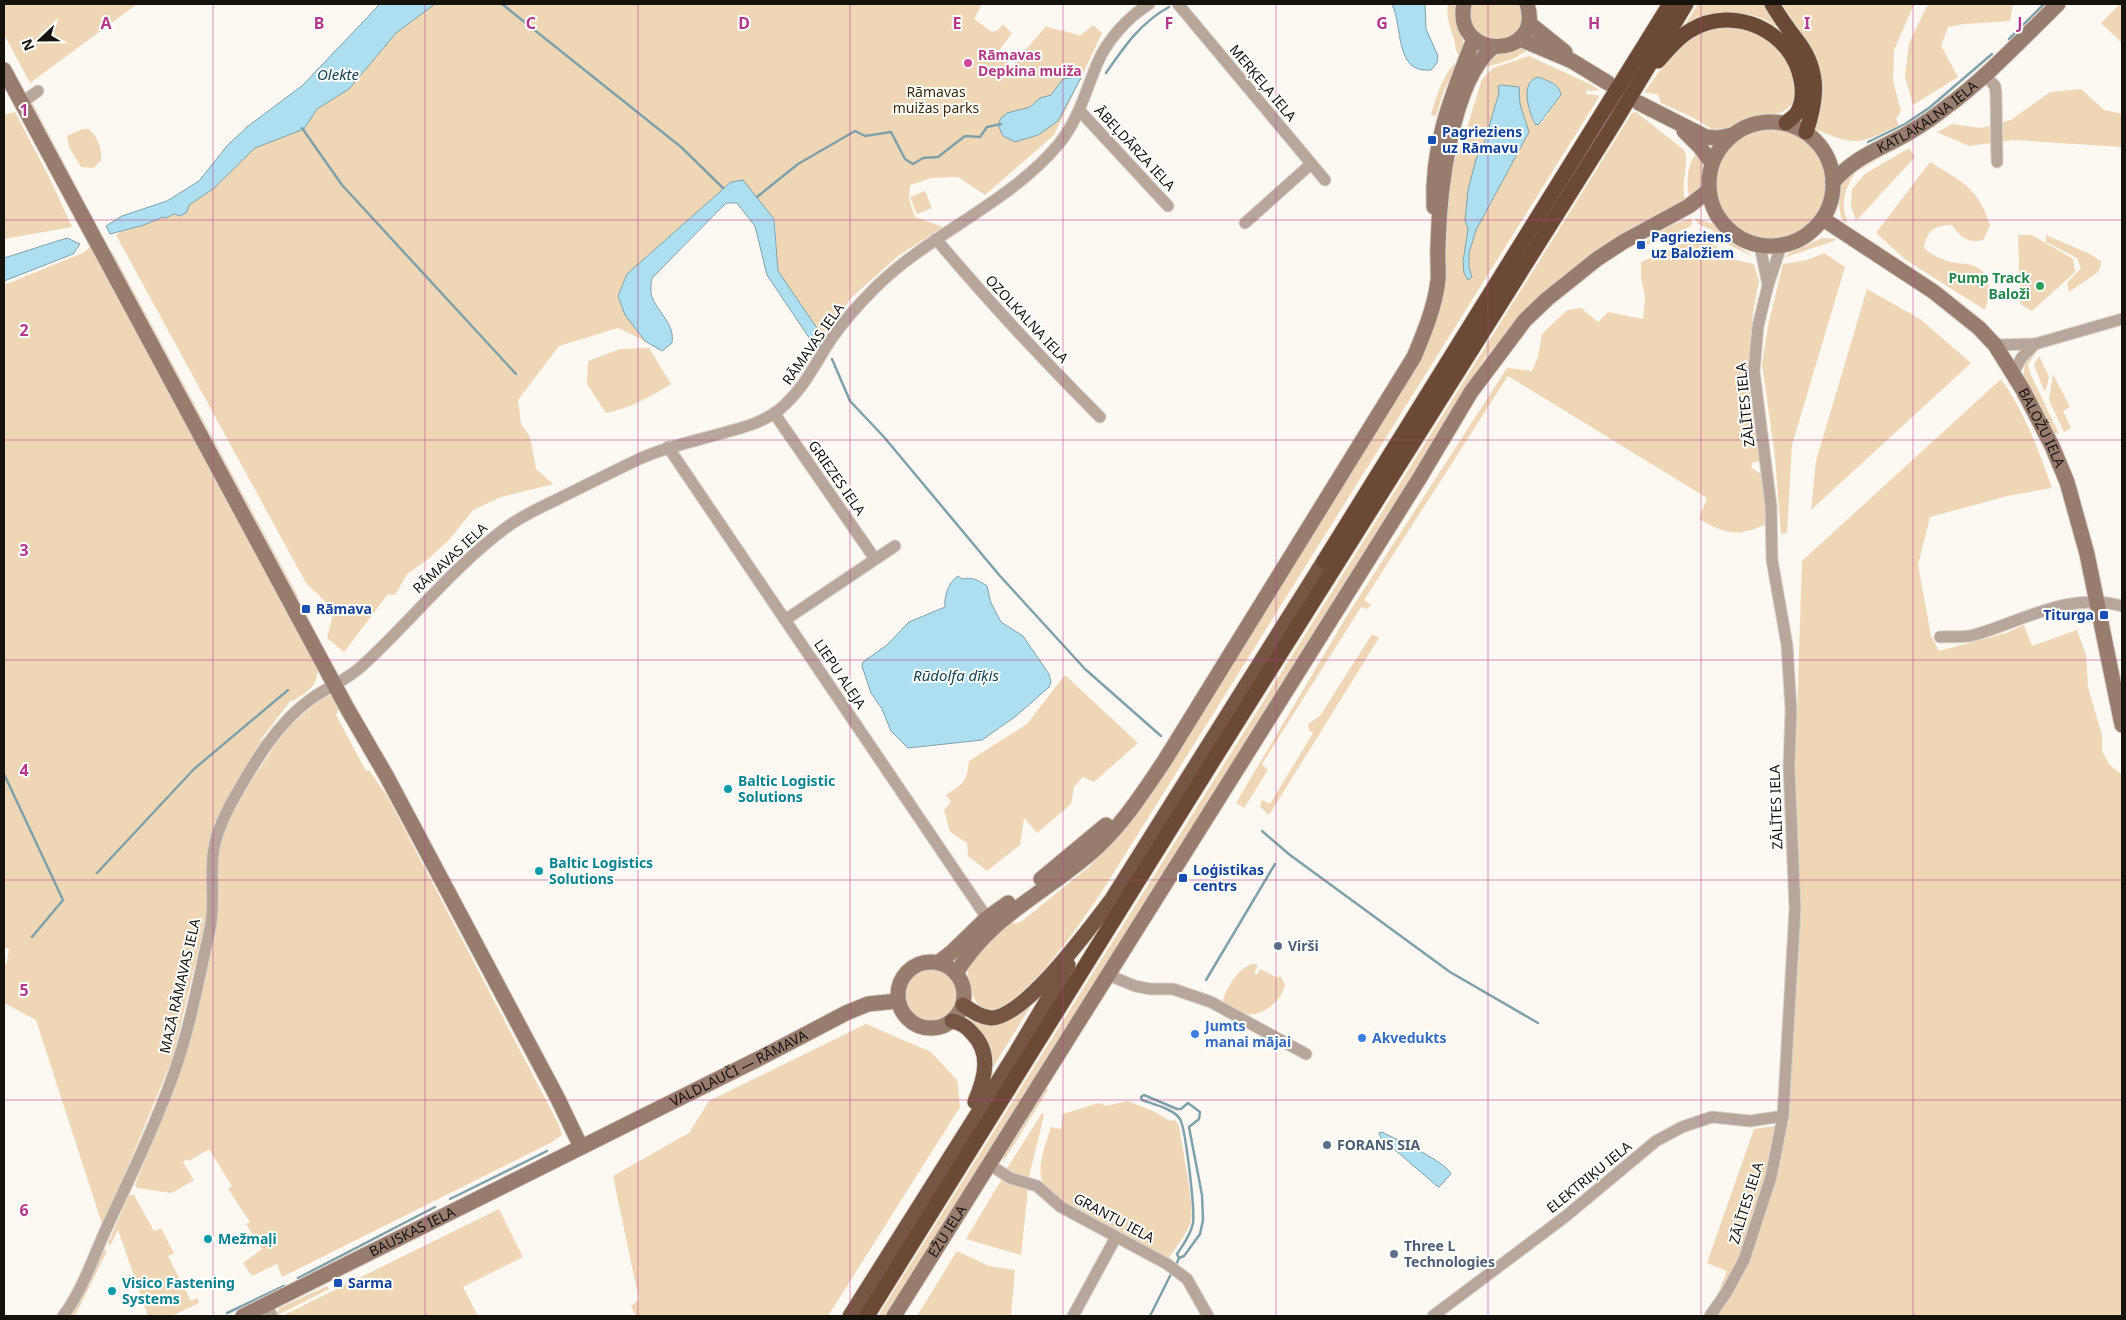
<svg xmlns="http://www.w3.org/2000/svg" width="2126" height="1320" font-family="'Noto Sans',sans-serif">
<rect width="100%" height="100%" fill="#fdf8f1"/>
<g fill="#efd7b6" fill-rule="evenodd">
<path d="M4,4H137L30,83L4,34Z"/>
<path d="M435,4H982L974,19L992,32L998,30L1003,24L1012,33L998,52L1012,66L1046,26C1058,31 1069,31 1080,36L1093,25L1102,33L1054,135L985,195L958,177L931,178L910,185L909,200L915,217L943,227L898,256L851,298L823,337L778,271L775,220L743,181L731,182L627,274L637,329L645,341L618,328L559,346L518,400L521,424L530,437L536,469L553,484L501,497L473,510L450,539L427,560L407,574L395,595L388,594L344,652L327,638L334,610L306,583L116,235L120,232L163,217L166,218L174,214L177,216L189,205L213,189L255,148L304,129L317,109L349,89L396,33Z"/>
<path d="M1448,4H1455V18L1464,44L1461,58C1455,53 1456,47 1454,39C1450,26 1446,18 1448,4Z"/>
<path d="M1471,4H1521C1521,10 1523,18 1521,23C1513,48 1476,42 1470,19C1469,15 1471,8 1471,4Z"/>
<path d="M1698,4H1766L1779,29C1752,6 1716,10 1686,23Z"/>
<path d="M1782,4H1914L1894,50L1893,81L1901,111L1896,119L1899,125C1859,144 1857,147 1815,129L1820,84L1813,50Z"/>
<path d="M1928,4H2013L2010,21L1964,24L1948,27L1941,46L1958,77L1913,105L1905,77L1909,43Z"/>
<path d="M2120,4H2122V43L2101,23Z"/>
<path d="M1730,25C1739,27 1751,28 1759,33C1780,44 1812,88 1788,108C1778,117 1764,114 1752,117C1738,121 1727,130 1713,133L1712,129L1696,119L1661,103L1658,94L1644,93C1669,58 1683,31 1730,25Z"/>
<path d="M1520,48H1531L1513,59L1483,68L1492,55Z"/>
<path d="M1529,56L1592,85L1599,90L1589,91L1588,88L1586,94L1597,95L1599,97L1101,893C1087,913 1006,1037 978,1004C970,995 967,974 968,963L1008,920L1015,924L1022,921L1090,866L1104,849L1331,505L1415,369L1445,229L1450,176L1454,162L1462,144L1482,79L1493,68ZM1538,77L1561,95L1541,124L1529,81ZM1519,87L1520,104L1529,132L1476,230L1469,253V267L1472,277L1466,278L1463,262L1468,229L1466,223L1476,159L1484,143L1499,93Z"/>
<path d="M1457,62H1460L1444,90L1436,116L1431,115C1435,100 1444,71 1457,62Z"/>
<path d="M2081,89L2104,110L2122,114V147L2014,140L1969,146L1937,132L1952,124L1981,128L2011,120L2050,92Z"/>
<path d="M31,100L107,245L114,255L300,600L297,597L279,569L31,104Z"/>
<path d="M15,112L51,181L72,227L4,239V115Z"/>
<path d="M1636,112L1684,150C1690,164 1680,182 1685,200L1618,236L1583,260L1525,309L1485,358L1086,995L888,1316H878L1632,113Z"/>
<path d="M82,129H89C98,138 102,147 101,161L93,168L81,167L69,147L67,136Z"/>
<circle cx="1771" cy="185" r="55"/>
<path d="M1909,140L1856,172C1845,187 1840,203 1847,220L1845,223L1841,217L1839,205L1841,184L1849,171Z"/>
<path d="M1909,148L1915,157L1856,221L1851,206L1852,189L1865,174Z"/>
<path d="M1698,151C1707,170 1704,186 1690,201C1686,185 1686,164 1698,151Z"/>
<path d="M1930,162C1962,182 1978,187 1990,225L1983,240C1968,244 1960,237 1952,225C1935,226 1927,229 1924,248C1932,255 1940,259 1951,262C1959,264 1967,263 1974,266C1993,273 1990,295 1985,310L1906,260L1876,233Z"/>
<path d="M925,191L932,208L917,214L910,197Z"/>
<path d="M1691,218L1692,224L1689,227L1647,245L1645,242L1671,225Z"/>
<path d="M1695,218L1713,224L1729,240L1754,257L1729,245L1712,230L1698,224Z"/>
<path d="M2018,235H2032L2073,259L2075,272L2032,311L2020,304Z"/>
<path d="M2046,235L2090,254L2102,262L2098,272L2069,292L2067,283L2081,268L2077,258L2046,242Z"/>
<path d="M1695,238L1712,244L1736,260L1754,264L1759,281L1753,313L1749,373L1759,461L1751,463L1752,468L1761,474L1767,524C1736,537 1729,535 1699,519L1707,498L1508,376L1364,600L1371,605L1367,609L1361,607L1262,764L1268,770L1244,808L1236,803L1348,614L1507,368L1532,371L1538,357L1542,334L1567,310L1581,308L1598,322L1608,312L1643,319L1645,297L1641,276V262Z"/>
<path d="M1822,238L1836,239L1834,241L1783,258L1791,252Z"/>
<path d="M92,245L318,666C318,687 309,690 293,701L291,700L258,743L264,738L231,792L214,824L207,860V914L173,1057L103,1227L36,1020L4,1003V966L7,962L9,949L4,947V285L83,253Z"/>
<path d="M1824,253L1845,267L1792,445L1787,533L1781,534L1775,457L1762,364L1768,326L1783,264L1807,260Z"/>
<path d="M1867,289L1920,319L1971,363L1811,510L1816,461Z"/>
<path d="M649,348L671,384C650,397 630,408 606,413L587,384L588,361L620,349Z"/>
<path d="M2038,350L2028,364L2030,373L2059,434L2051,432L2024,376C2023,363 2028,358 2038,350Z"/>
<path d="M2039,356L2049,377L2046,390H2044L2034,365Z"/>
<path d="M2053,374L2070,407L2063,411L2071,428L2064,432L2049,400Z"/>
<path d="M2001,379C2024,411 2039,451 2052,488L2007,496L1930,517L1918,565L1931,636L1939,651L2006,633L2024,625L2032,646L2077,630L2086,655L2088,687L2102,735V751L2109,764L2122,775V1316H1709L1727,1271L1707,1263L1754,1129L1789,1124L1792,1040L1799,954L1794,807L1802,561Z"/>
<path d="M1372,634L1379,638L1374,646L1269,815L1260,807L1262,800L1270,804L1313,733L1309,730L1308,724L1320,716Z"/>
<path d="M1065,675L1138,743L1094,782L1083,777L1074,787L1071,804L1037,833L1024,818L1020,845L987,871L968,856L967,843L950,832L944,810L951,802L946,795C963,784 967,782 969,761L1027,724Z"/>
<path d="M325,695C332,695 336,699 340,705L336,715L366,771L369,770L387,796L558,1123L562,1135L552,1142L282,1277L277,1264L252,1276L243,1263L262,1249L246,1224L250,1222L228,1189L232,1186L209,1149L189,1161L187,1159L183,1162L194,1180L172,1193L137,1188L135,1185L183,1065L218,918V852L222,836L238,802L275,745L290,726Z"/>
<path d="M1253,964L1258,965L1254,974L1257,975L1260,969L1278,978L1280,975L1285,985C1282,1000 1263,1017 1246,1014C1238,1012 1231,1007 1224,1003L1223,1000C1227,987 1240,966 1253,964Z"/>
<circle cx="931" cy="996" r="27"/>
<path d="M1043,986L992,1069H991L972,1021Z"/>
<path d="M866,1024L931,1052L957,1080L960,1107L828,1316H636L631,1306L639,1300L613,1176L689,1133L709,1101Z"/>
<path d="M1046,1088L1048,1090L1003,1162L1005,1153Z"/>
<path d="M1128,1101L1155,1112L1170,1121L1175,1120L1179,1126C1182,1148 1194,1202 1191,1220C1188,1233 1176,1247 1169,1258H1165C1139,1245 1053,1207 1043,1183C1036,1166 1046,1144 1051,1127L1061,1129L1063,1114L1099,1103L1106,1106Z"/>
<path d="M1042,1113L1044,1115L1028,1181L1006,1170Z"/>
<path d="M1003,1177L1028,1189L1021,1255L966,1239Z"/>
<path d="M129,1195H134L154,1231L161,1228L174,1253L168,1256L191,1301L197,1298L199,1303L172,1316H148L118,1230L110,1246L108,1243Z"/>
<path d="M499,1209L523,1257L463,1287L478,1316H282Z"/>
<path d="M104,1250L107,1251L75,1316H71Z"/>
<path d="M957,1251L989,1266L1015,1270L1011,1316H917Z"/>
<path d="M327,1286L329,1289L276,1316L279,1308Z"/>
</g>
<g fill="#addff0" stroke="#7fa1ab">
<path d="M380,4H435L396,33L349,89L317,109L304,129L255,148L213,189L189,205L187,212L180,216L174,214L166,218L163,217L144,225L110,234L106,226L122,216L167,201L199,181L227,146L247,127L303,85Z"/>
<path d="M1392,4H1425L1426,29L1438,56L1437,63L1431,70C1394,74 1403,26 1392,4Z"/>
<path d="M1082,76L1058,121L1038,135L1015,142L1003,136L998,125L1001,118L1007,113L1030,107L1040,98L1051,95L1063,79Z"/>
<path d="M1538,77C1548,81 1559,83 1561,95L1538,125L1535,124C1529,112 1519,82 1538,77Z"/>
<path d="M1502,85L1519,87L1520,104L1529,132L1476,230L1469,253V267L1472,277L1468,280L1464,273L1463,262L1468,229L1465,220L1468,190L1476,159L1484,143L1499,93L1498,86Z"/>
<path d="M743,180L774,219L778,271L823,337L824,348L820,354L767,275L755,226L737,203H726L652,278C651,284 650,291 652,297C659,314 675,324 672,343L662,351L645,341L625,315L618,296L627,274L731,182Z"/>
<path d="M67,238L80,244L73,254L4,281V258Z"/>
<path d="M958,576L962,579C973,577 978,580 987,586L991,603L1001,622L1023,636L1049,674L1051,682L1049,687L1016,716L982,740L908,748L891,731L882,709L871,693L862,666L863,662L887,645L909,622L945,607C944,596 948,583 958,576Z"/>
<path d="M1382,1132C1397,1140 1445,1161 1451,1174L1439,1187L1437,1186L1381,1138L1379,1133Z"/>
</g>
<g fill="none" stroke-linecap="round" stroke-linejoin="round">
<g stroke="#7fa1ab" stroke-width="2.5">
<path d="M502,4L681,147L723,188"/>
<path d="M2009,39L2044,4"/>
<path d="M1106,73C1124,47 1140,23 1169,7"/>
<path d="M302,128L342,185L516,374"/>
<path d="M1868,142L1905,124L1929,108L1992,54"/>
<path d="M757,197L798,164L855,131L865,136L891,132L905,159L913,164L923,158L938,157L965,136L980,137L987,127L1001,124"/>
<path d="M832,359L850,401L884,437L1000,576L1085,669L1161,736"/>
<path d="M4,774L63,900L32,937"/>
<path d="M1262,831L1290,855L1450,972L1538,1023"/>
<path d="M97,873L194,769L288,690"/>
<path d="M1206,980L1275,864"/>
<path d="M450,1199L547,1151"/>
<path d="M1176,1265L1179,1258L1177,1254C1183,1245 1191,1235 1193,1223C1195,1211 1186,1130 1180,1119C1174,1109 1153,1104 1142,1100L1141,1097L1144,1095L1177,1109H1181L1188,1103L1200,1112L1199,1119L1189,1127L1202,1195L1203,1220L1200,1234L1184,1256L1179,1258"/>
<path d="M298,1278L435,1207"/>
<path d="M227,1313L284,1286"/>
<path d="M1150,1316L1172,1272"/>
</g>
<g stroke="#d8d3cc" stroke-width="13">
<g id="minor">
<path d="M1178,4L1325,180"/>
<path d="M1985,75L1995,86L1996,94L1997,162"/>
<path d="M21,103L38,91"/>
<path d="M1080,111L1168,206"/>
<path d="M1245,223L1311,164"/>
<path d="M936,239C988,301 1043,360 1100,417"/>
<path d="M1760,246L1768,285"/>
<path d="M1995,345L2035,344L2122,319"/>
<path d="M2013,373L2022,357L2035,344"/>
<path d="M774,413L875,559"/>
<path d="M668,447L987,918"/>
<path d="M785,620L895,546"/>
<path d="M1940,637C1950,636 1964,638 1974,635C2023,621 2070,591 2122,606"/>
<path d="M1108,975L1135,986L1150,989H1173L1211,1002L1306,1054"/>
<path d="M990,1165L1010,1178L1037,1186L1061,1207L1167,1264L1187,1279L1208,1316"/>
<path d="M266,1305L272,1316"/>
<path d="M63,1316C82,1292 94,1255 107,1227C131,1175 156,1124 175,1070C191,1024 199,976 210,929C216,902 209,875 214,848C217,831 225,814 234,798C254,763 277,723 311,699C329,686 346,681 363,665C412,620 453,567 507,527C523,515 544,506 562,497C586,485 610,473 635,461C660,449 686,443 712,436C736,429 759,425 779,410C805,388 814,365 832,338C844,321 859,304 873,290C928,234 1006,206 1058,145C1078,121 1085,93 1097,64C1107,40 1127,18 1149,4"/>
<path d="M1073,1316L1116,1237"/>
<path d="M1433,1316L1566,1216L1656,1141L1682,1127L1712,1117L1750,1121L1783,1116"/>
<path d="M1710,1316L1726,1293L1744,1260L1771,1177L1783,1116L1795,909L1789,767L1791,710L1787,645L1772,560L1771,506L1754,371L1758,326L1768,285L1781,246"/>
</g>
</g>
<g stroke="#d8d3cc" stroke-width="17">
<g id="secondary">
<path d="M1464,4C1452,62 1545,59 1527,4"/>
<path d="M1529,23L1565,52"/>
<path d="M1520,39L1572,61L1608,83"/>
<path d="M4,70L347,708L387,777L557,1097L581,1147"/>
<path d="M1639,103L1706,137L1717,138L1732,135"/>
<circle cx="1771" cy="184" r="62"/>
<path d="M1684,131L1700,147L1712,163"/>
<path id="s1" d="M1833,182C1858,154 1880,150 1910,132C1922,125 1934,117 1945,108C1986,78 2021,40 2058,4"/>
<path d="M1434,207C1431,145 1452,95 1474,39"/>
<path id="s2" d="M1823,219L1934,292L1979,328L1995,345L2023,390L2052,446L2067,482L2087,554L2122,725"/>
<path d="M1041,879L1106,825"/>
<circle cx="931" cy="995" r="33"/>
<path d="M939,962L952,952L987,918L1008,903"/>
<path d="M956,973C991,917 1038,897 1086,857C1119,831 1142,794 1165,760L1414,357C1424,333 1435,307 1438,280C1439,269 1437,257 1438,246C1439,193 1451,82 1493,47"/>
<path id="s3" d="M243,1316L766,1055L846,1013L868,1004L898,1001"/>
<path id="s4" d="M894,1316L1419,479L1471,392L1525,320L1547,299L1597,259L1623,242L1689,206L1708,191"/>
</g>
</g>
<g stroke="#d8d3cc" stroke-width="17">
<g id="trunk">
<path d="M963,1005C972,1011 980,1017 991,1018C1025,1018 1092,925 1112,899L1324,561"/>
<path d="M952,1021C961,1023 966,1026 972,1033C992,1053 985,1078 975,1102"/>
<path d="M850,1316L1014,1056L1068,965"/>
</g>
</g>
<g stroke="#d8d3cc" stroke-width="17">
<g id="motorway">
<path d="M1772,4C1780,18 1789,30 1799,43C1820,72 1817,100 1806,132"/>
<path d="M1658,61C1668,50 1678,37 1691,30C1734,4 1792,31 1801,80C1803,90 1803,103 1797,113C1794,117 1789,120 1786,123"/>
<path d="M1324,561L1670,4"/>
<path d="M867,1316L1211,764L1613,125L1686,4"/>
</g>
</g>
<use href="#minor" stroke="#b8a69c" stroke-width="11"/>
<use href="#secondary" stroke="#987d6f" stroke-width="15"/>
<use href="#trunk" stroke="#765542" stroke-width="15"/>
<use href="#motorway" stroke="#6c4935" stroke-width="15"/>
</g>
<path fill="none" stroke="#b3398c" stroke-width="1" stroke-opacity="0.55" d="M213,4V1316M425,4V1316M638,4V1316M850,4V1316M1063,4V1316M1276,4V1316M1488,4V1316M1701,4V1316M1913,4V1316M4,220H2122M4,440H2122M4,660H2122M4,880H2122M4,1100H2122"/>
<circle fill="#d1479c" stroke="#fff" stroke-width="2" cx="968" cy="63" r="5"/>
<g fill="#1a4fb4" stroke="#fff" stroke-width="2">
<rect x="1427" y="135" width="10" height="10" rx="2.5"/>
<rect x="1636" y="240" width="10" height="10" rx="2.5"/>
<rect x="301" y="604" width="10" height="10" rx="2.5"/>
<rect x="2099" y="610" width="10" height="10" rx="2.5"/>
<rect x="1178" y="873" width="10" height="10" rx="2.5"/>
<rect x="333" y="1278" width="10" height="10" rx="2.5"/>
</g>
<circle fill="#2e9e5b" stroke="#fff" stroke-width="2" cx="2040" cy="286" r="5"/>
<g fill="#0f9aa8" stroke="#fff" stroke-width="2">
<circle cx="728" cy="789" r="5"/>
<circle cx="539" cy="871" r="5"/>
<circle cx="208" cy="1239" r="5"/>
<circle cx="112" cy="1291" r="5"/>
</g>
<g fill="#5c6f8a" stroke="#fff" stroke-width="2">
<circle cx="1278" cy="946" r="5"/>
<circle cx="1327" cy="1145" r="5"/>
<circle cx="1394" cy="1254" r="5"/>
</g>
<g fill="#3f7fe0" stroke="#fff" stroke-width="2">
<circle cx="1195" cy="1034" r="5"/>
<circle cx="1362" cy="1038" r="5"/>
</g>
<g text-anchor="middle" stroke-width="4" stroke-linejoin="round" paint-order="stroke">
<g font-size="14" font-weight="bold" fill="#b23c85" stroke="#fff" text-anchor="start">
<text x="978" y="60">Rāmavas<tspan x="978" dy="16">Depkina muiža</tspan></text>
</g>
<g font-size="14" fill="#15110b" stroke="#fff">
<text transform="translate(1263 83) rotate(50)" y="5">MERĶEĻA IELA</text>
<text dy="5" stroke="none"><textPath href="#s1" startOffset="115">KATLAKALNA IELA</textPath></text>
<text transform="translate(1135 148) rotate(47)" y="5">ĀBEĻDĀRZA IELA</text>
<text transform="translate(1027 319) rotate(47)" y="5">OZOLKALNA IELA</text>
<text transform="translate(813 344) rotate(-55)" y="5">RĀMAVAS IELA</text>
<text transform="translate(1745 405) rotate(-96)" y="5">ZĀLĪTES IELA</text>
<text dy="5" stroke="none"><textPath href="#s2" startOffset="309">BALOŽU IELA</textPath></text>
<text transform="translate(837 478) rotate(55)" y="5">GRIEZES IELA</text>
<text transform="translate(450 558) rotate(-43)" y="5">RĀMAVAS IELA</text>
<text transform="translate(840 674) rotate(56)" y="5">LIEPU ALEJA</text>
<text transform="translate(1776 807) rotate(-92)" y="5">ZĀLĪTES IELA</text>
<text transform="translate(180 986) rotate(-77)" y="5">MAZĀ RĀMAVAS IELA</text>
<text dy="5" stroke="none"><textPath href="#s3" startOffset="554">VALDLAUČI — RĀMAVA</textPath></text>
<text transform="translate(1589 1177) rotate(-39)" y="5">ELEKTRIĶU IELA</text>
<text transform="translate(1746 1203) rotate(-73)" y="5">ZĀLĪTES IELA</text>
<text transform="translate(1114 1218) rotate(28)" y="5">GRANTU IELA</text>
<text dy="5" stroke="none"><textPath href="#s3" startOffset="189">BAUSKAS IELA</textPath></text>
<text dy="5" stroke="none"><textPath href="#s4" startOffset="100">EŽU IELA</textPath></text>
</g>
<g font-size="14" fill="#3d2a0c" stroke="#fff">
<text x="936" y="97">Rāmavas<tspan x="936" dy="16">muižas parks</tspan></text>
</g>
<g font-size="14" font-weight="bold" fill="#164399" stroke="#fff" text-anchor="start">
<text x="1442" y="137">Pagrieziens<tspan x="1442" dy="16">uz Rāmavu</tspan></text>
<text x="1651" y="242">Pagrieziens<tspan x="1651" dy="16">uz Baložiem</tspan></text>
<text x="316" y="614">Rāmava</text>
<text x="2094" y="620" text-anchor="end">Titurga</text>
<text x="1193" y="875">Loģistikas<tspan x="1193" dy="16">centrs</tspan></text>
<text x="348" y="1288">Sarma</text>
</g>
<g font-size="14" font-weight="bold" fill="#27864d" stroke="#fff" text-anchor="end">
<text x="2030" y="283">Pump Track<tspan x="2030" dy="16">Baloži</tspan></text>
</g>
<g font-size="14" font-weight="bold" fill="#0d838f" stroke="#fff" text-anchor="start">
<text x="738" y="786">Baltic Logistic<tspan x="738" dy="16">Solutions</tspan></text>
<text x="549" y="868">Baltic Logistics<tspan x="549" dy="16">Solutions</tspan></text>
<text x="218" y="1244">Mežmaļi</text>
<text x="122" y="1288">Visico Fastening<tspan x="122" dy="16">Systems</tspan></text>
</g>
<g font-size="14" font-weight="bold" fill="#4e5e75" stroke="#fff" text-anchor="start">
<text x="1288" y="951">Virši</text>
<text x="1337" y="1150">FORANS SIA</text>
<text x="1404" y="1251">Three L<tspan x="1404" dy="16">Technologies</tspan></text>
</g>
<g font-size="14" font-weight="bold" fill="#366cbe" stroke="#fff" text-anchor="start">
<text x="1205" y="1031">Jumts<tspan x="1205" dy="16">manai mājai</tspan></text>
<text x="1372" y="1043">Akvedukts</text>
</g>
<g font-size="15" font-style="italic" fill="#15414e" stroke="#fff">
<text x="338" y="80">Olekte</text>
<text x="956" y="681">Rūdolfa dīķis</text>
</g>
</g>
<g font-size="16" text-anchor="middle" font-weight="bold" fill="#b3398c" stroke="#fff" stroke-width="4" stroke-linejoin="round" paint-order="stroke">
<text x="106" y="29">A</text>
<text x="319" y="29">B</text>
<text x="531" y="29">C</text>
<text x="744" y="29">D</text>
<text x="957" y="29">E</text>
<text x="1169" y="29">F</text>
<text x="1382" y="29">G</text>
<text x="1594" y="29">H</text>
<text x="1807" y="29">I</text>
<text x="2020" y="29">J</text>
<text x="24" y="116">1</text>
<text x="24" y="336">2</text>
<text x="24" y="556">3</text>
<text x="24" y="776">4</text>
<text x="24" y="996">5</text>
<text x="24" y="1216">6</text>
</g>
<rect width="2126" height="1320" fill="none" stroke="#15110b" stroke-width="10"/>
<g transform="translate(40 40) rotate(248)" stroke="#ffffff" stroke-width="4" paint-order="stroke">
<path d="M0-4L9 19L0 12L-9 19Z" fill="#15110b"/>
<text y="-8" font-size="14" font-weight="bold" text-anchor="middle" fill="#15110b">N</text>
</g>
</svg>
